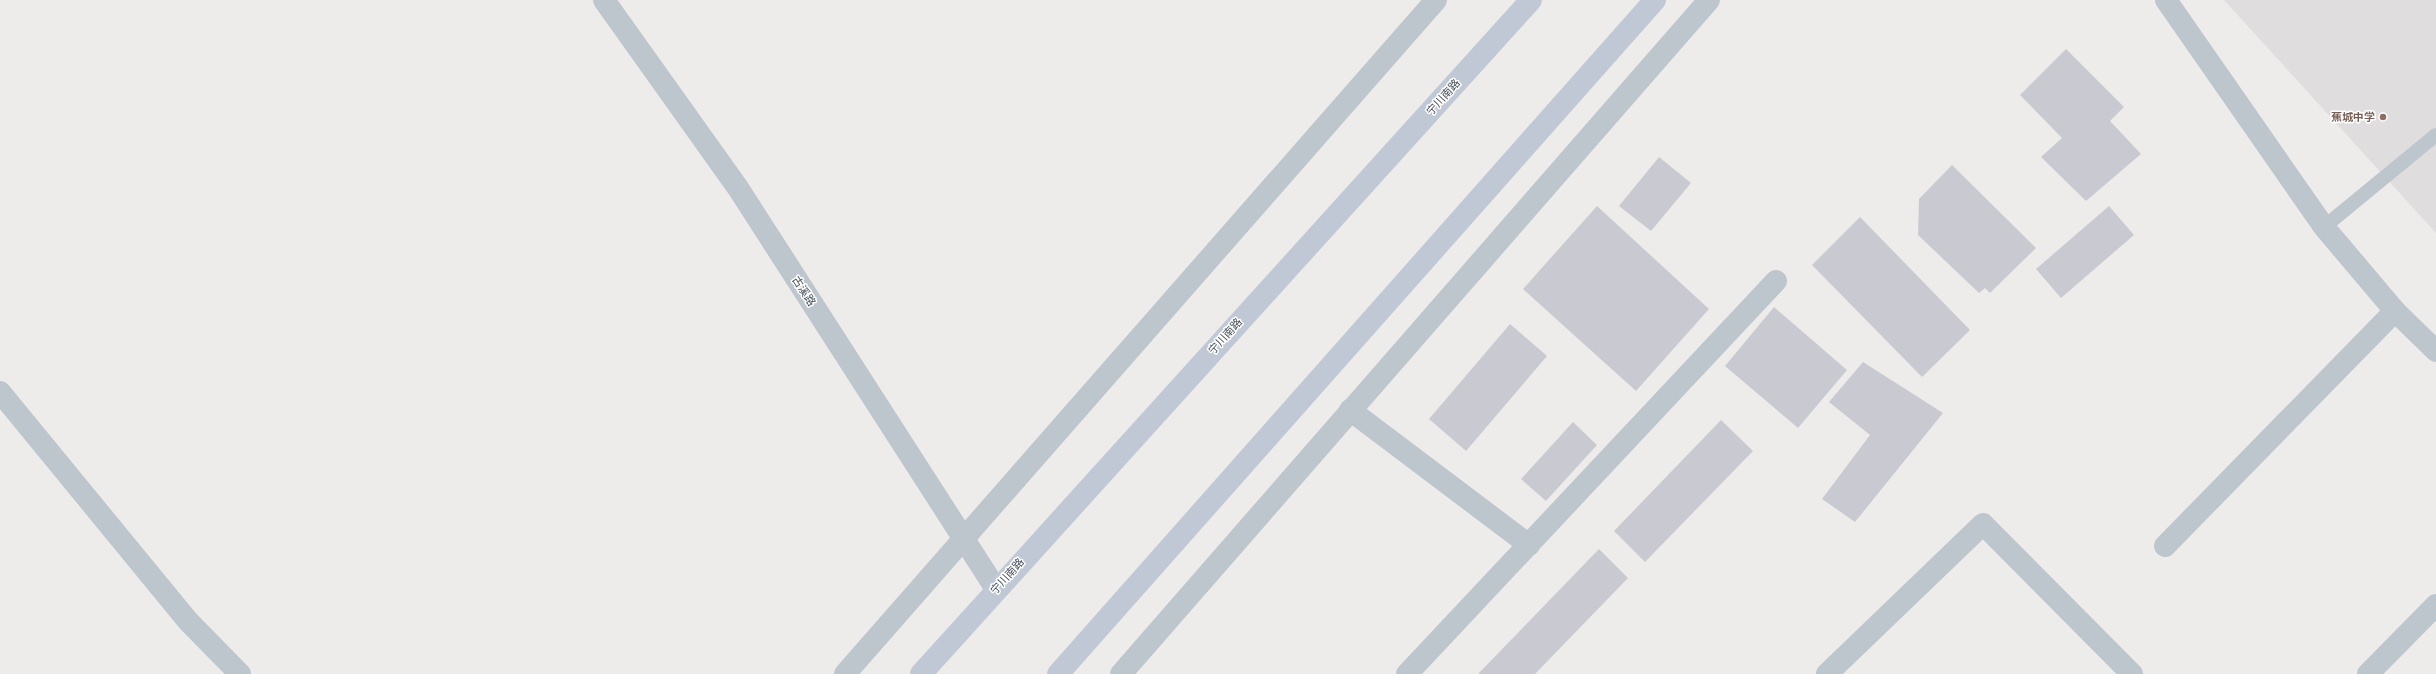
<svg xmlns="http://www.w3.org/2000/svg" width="2436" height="674" font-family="Poppins,'Noto Sans SC',sans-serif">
<rect width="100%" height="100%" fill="#eeeceb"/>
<path fill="#dfdddd" d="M2224,0H2436V233Z"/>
<g fill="#c9cad1">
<path d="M2066,49L2124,107L2110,121L2141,154L2086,201L2041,157L2062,138L2020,95Z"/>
<path d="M1659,157L1691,183L1651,231L1619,206Z"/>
<path d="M1952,165L2036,248L1990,293L1985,288L1979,293L1918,235L1919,199Z"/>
<path d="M1597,206L1709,309L1636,391L1523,289Z"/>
<path d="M2109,206L2134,235L2061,298L2036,269Z"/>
<path d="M1860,217L1970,330L1922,377L1812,265Z"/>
<path d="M1774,307L1847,370L1798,428L1725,366Z"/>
<path d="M1510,324L1547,356L1466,451L1429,419Z"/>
<path d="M1863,362L1943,413L1855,522L1822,499L1870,435L1829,402Z"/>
<path d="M1721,420L1753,451L1645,562L1614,531Z"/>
<path d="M1573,422L1597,445L1546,501L1521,479Z"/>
<path d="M1599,549L1628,578L1535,674H1478Z"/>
</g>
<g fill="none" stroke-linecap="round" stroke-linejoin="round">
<path stroke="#bdc5cd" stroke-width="14" d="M2324,227L2436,135"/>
<g stroke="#bdc5cd" stroke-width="22">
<path d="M604,0L738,188L996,589"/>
<path d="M2166,0L2324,227L2395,311L2436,351"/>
<path d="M0,392L188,621L240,674"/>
<path d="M1350,410L1529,545"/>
<path d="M2165,546L2395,311"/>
<path d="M845,674L1436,0"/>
<path d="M1121,674L1709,0"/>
<path d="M1407,674L1776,281"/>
<path d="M1827,674L1983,524L2132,674"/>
<path d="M2368,674L2436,605"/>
</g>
<g stroke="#bfc8d4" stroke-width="22">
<path d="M921,674L1531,0"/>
<path d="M1058,674L1655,0"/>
</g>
</g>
<circle fill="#8d6e63" stroke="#fff" stroke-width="1.5" cx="2383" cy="117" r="4"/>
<g text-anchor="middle" stroke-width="3" stroke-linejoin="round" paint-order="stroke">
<g font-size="11" fill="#454e58" stroke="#fff">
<text transform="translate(1443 97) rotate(-48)" y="4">宁川南路</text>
<text transform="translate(804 291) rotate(57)" y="4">古溪路</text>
<text transform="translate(1225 336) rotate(-48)" y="4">宁川南路</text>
<text transform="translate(1007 576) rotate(-48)" y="4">宁川南路</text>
</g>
<g font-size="11" font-weight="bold" fill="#785e54" stroke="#fff" text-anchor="end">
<text x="2375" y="121">蕉城中学</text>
</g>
</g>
</svg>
